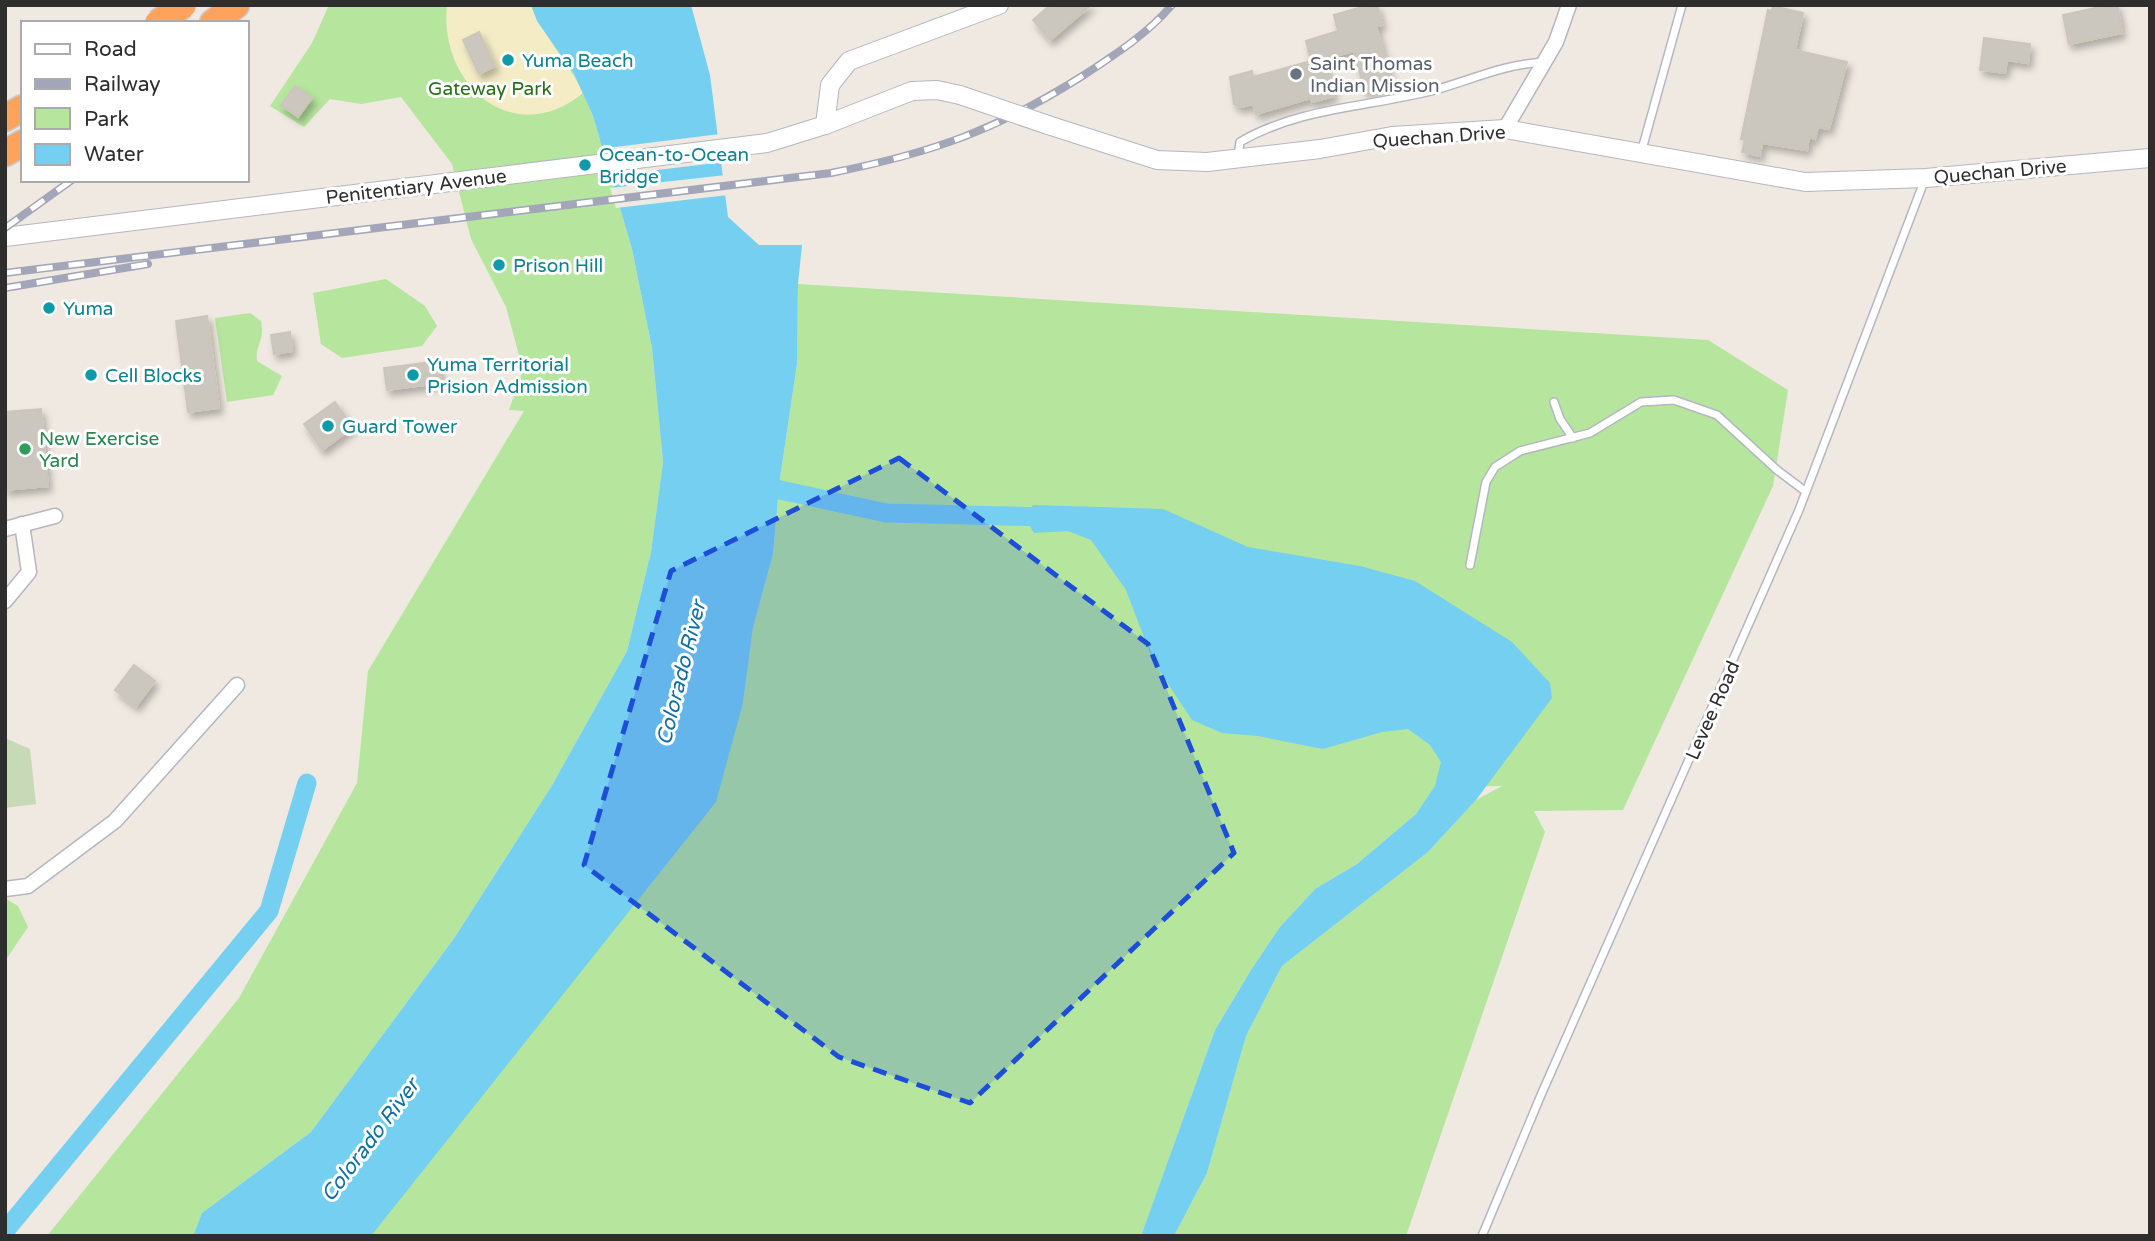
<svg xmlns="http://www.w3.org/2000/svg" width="2155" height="1241" font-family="'Varela Round',sans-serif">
<defs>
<filter id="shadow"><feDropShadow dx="3.5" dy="5.5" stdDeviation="3.5" flood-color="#0004"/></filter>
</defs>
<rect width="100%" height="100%" fill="#efe9e1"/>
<g fill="#b6e59e">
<path d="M329,5H531L537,21L574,74L593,116L632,249L652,348L663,462L651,552L627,651L551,787L455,937L311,1132L202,1213L193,1236H47L239,998L357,783L368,671L524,411L509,410L523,370L506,307L471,239L452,164L401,97L361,104L330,99L304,127L270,106L312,43Z"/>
<path d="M386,279L425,306L437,326L422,346L342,358L321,344L313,293Z"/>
<path d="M798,284L1708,340L1788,390L1773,486L1623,810L1534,811L1545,832L1406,1236H1174L1207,1173L1246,1036L1282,966L1428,852L1476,800L1502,786L1435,787L1416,814L1357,864L1315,889L1280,927L1251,970L1215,1030L1141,1236H370L743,703L753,628L773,554L780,478L797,364Z"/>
<path d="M250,313L261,321C265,342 255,344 257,361L282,376L273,395L227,402L215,318Z"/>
<path d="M5,898L18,906L28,927L5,961Z"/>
</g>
<path fill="#f3ecc5" d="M447,5H531C543,37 569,62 583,93C514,150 438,85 447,5Z"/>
<path fill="#c8d9b8" d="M5,738L30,749L36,804L5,808Z"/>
<g fill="#75cff0">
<path d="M531,5H691L710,75L728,217L759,245H802L798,284L797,364L780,478L773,554L753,628L743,703L716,802L371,1236H193L202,1213L311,1132L455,937L551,787L627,651L651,552L663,462L652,348L632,249L593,116L574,74L537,21Z"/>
<path d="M1033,505L1163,509L1248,547L1360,566L1415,581L1512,642L1550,683L1552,698L1476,800L1428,852L1282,966L1246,1036L1207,1173L1174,1236H1141L1215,1030L1251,970L1280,927L1315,889L1357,864L1416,814L1435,786L1441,762L1430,745L1408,729L1382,732L1323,749L1258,736L1222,733L1192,720L1153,661L1126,590L1091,540L1068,531L1034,533L1024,516Z"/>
</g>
<g fill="#efe9e1">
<path d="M720,134L724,162L607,176L599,149Z"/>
<path d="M726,175L728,195L616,208L610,188Z"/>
</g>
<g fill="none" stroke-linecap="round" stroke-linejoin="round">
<g stroke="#75cff0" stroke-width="19">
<path d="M753,484L886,513L1048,517"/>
<path d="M5,1231L269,911L307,783"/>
</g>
</g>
<g fill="#cbc7bf" stroke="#cbc5ba" stroke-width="2" filter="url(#shadow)">
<path d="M1050,5H1091L1050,40L1033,20Z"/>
<path d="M1369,5H1377L1382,25L1376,26L1392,85L1365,92L1354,51L1324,59L1334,96L1312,102L1311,98L1256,114L1253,104L1241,107L1234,104L1230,77L1252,71L1253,77L1311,61L1306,41L1338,31L1334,15Z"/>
<path d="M2109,5H2117L2122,33L2069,44L2063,15Z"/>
<path d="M1773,6L1803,13L1795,50L1847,62L1829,129L1818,127L1815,139L1809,137L1807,150L1762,143L1760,156L1742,152L1745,140L1741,139L1768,10L1772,11Z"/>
<path d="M479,32L495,66L479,74L463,40Z"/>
<path d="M1984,38L2030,44L2028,63L2007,60L2005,73L1980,70Z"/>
<path d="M295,86L312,98L298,117L281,105Z"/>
<path d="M207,316L219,408L188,412L176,321Z"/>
<path d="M290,332L292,351L274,354L271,335Z"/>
<path d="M438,361L441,383L387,390L384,368Z"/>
<path d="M335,402L353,427L322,450L304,424Z"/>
<path d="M41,409L48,486L5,490V412Z"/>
<path d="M134,665L155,681L136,706L115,690Z"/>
</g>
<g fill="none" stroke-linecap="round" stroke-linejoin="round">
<g stroke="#b4b7c1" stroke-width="10">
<g id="service">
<path d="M1641,153L1682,5"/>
<path d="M1238,156L1240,142C1298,108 1367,107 1431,91C1473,80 1499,65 1544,62"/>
<path d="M1554,402L1560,419L1573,438"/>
<path d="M1470,565L1486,482L1495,467L1520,451L1590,433L1641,402L1674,400L1717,415L1777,470L1805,491"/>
<path d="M1482,1236L1541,1095L1799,510L1925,179"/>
</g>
</g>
<g stroke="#b4b7c1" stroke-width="17">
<g id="minor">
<path d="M1505,129L1556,42L1569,5"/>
<path d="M5,529L55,516"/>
<path d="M5,601L29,572L22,524"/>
<path d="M5,889L28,886L115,821L237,685"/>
</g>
</g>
<g stroke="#b4b7c1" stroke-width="20">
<g id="tertiary">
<path d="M825,125L830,85L849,61L999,5"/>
<path d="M1048,125L1157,160L1207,162L1320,149L1392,136L1505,129L1805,182L1926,178L2150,158"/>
<path d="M5,237L767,143L825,125L912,91L937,90L960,95"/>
</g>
</g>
<g stroke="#c9c9c9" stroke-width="29">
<g id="motorway">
<path d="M213,23L236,5"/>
<path d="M5,118L23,108"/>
<path d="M5,153L23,143"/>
</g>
</g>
<use href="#service" stroke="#fff" stroke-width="7"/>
<use href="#minor" stroke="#fff" stroke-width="14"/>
<use href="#tertiary" stroke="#fff" stroke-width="18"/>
<use href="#motorway" stroke="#ffa35c" stroke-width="26"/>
<g stroke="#a3a6b8" stroke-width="8">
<g id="rail">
<path d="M174,23L181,5"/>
<path d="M5,228L72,180"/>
<path d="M5,273L831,173C932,153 997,130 1084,75C1116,54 1147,34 1172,5"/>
<path d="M5,288L148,264"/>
</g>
</g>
<use href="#rail" stroke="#fff" stroke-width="5" stroke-dasharray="16" stroke-linecap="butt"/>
<g stroke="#b4b7c1" stroke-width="20" stroke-linecap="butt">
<path id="tertiary-bridge" d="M960,95L1048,125"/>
</g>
<g stroke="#c9c9c9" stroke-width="29" stroke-linecap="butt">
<path id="motorway-bridge" d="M158,23L183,5"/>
</g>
<use href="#tertiary-bridge" stroke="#fff" stroke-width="18"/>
<use href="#motorway-bridge" stroke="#ffa35c" stroke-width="26"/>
</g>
<path fill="#1d4ed8" fill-opacity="0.2" stroke="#1d4ed8" stroke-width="5" stroke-dasharray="14 9" stroke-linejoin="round" d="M899,458L1148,644L1234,853L970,1103L839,1057L584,865L671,571Z"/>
<g fill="#0f9aa8" stroke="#fff" stroke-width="2.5">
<circle cx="508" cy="60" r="7"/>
<circle cx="585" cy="165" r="7"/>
<circle cx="499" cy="265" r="7"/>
<circle cx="49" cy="308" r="7"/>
<circle cx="91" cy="375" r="7"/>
<circle cx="413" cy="375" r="7"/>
<circle cx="328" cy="426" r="7"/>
</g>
<circle fill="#6b7280" stroke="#fff" stroke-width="2.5" cx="1296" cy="74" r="7"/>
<circle fill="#2e9e5b" stroke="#fff" stroke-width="2.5" cx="25" cy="449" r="7"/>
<g text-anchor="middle" stroke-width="6" stroke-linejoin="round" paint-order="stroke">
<g font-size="19" fill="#0d838f" stroke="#fff" text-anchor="start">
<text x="522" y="67">Yuma Beach</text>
<text x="599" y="161">Ocean-to-Ocean<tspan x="599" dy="22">Bridge</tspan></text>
<text x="513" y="272">Prison Hill</text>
<text x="63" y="315">Yuma</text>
<text x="427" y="371">Yuma Territorial<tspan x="427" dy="22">Prision Admission</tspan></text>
<text x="105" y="382">Cell Blocks</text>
<text x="342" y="433">Guard Tower</text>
</g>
<g font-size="19" fill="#5b616d" stroke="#fff" text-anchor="start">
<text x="1310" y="70">Saint Thomas<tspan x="1310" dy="22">Indian Mission</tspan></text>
</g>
<g font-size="19" fill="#2c6e1b" stroke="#fff">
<text x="490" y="95">Gateway Park</text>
</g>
<g font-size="19" fill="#2e2e2e" stroke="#fff">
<text transform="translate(1439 136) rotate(-4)" y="7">Quechan Drive</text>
<text transform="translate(2000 171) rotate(-5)" y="7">Quechan Drive</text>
<text transform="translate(416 186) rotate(-7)" y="7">Penitentiary Avenue</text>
<text transform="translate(1712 710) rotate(-66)" y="7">Levee Road</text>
</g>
<g font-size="19" fill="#27864d" stroke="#fff" text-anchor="start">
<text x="39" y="445">New Exercise<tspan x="39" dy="22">Yard</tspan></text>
</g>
<g font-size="21" font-style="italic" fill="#0d6fa3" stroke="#fff">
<text transform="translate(681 673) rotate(-76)" y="7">Colorado River</text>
<text transform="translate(370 1140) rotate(-53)" y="7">Colorado River</text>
</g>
</g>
<rect width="2155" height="1241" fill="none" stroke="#2e2e2e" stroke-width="14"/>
<rect x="21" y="21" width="228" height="161" fill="#ffffff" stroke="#ababab" stroke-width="2"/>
<rect x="35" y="44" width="35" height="10" fill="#ffffff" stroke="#ababab" stroke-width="2"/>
<text x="84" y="56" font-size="21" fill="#2e2e2e">Road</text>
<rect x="35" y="79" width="35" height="10" fill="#a3a6b8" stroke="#ababab" stroke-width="2"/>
<text x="84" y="91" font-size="21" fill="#2e2e2e">Railway</text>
<rect x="35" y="108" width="35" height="21" fill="#b6e59e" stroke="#ababab" stroke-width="2"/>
<text x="84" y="126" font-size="21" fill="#2e2e2e">Park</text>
<rect x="35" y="144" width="35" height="21" fill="#75cff0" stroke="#ababab" stroke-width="2"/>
<text x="84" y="161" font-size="21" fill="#2e2e2e">Water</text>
</svg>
